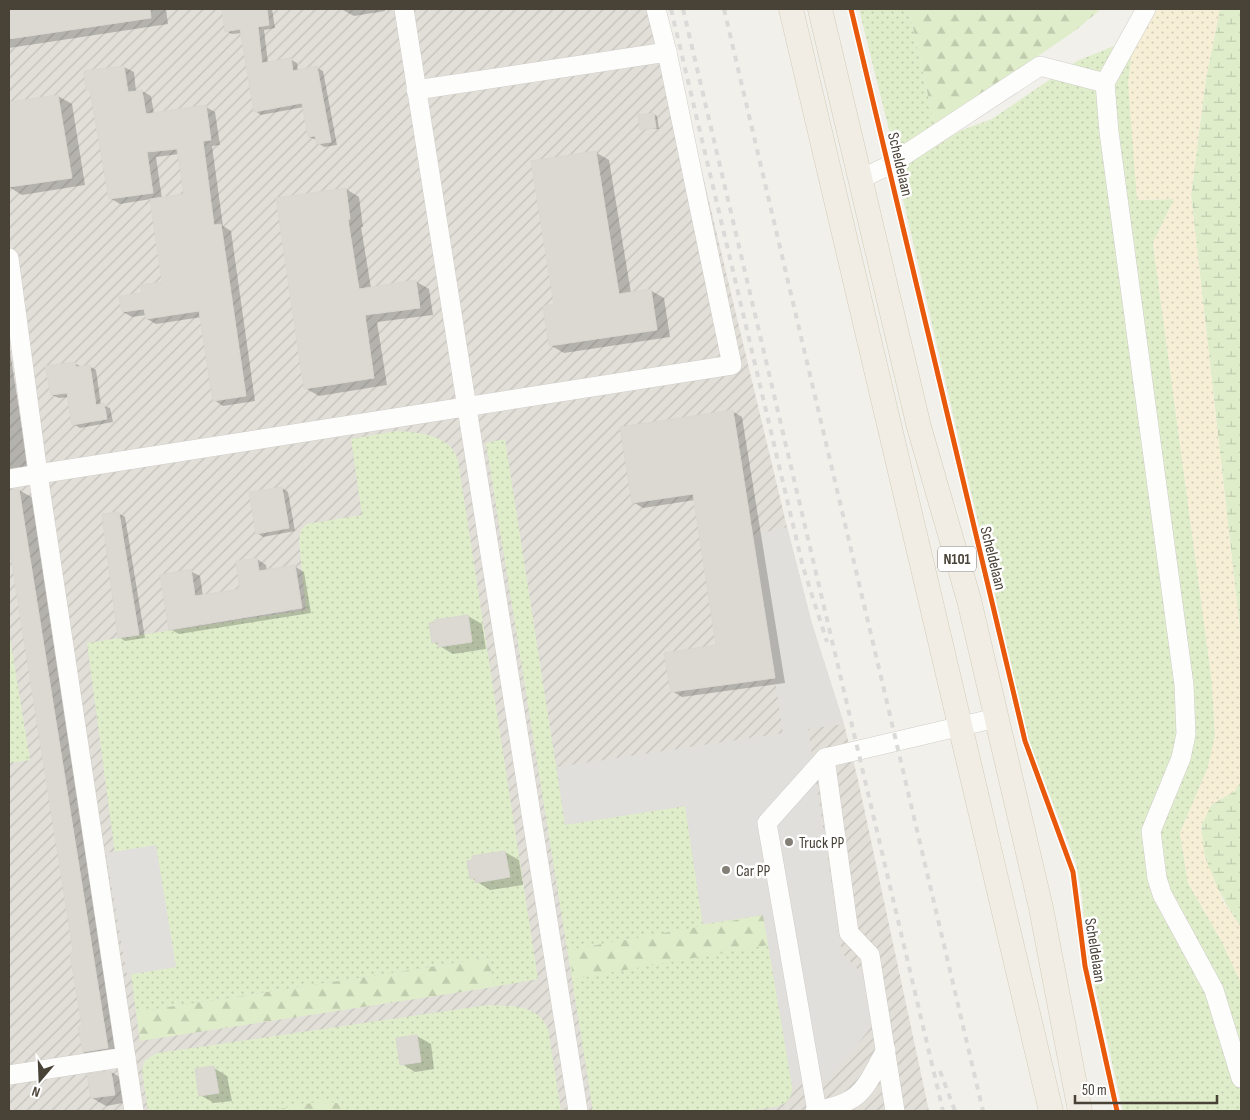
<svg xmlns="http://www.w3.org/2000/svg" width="1250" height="1120" font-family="'Sofia Sans Condensed',sans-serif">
<defs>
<pattern id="industrial-furrows" width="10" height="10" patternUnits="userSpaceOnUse" patternTransform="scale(1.25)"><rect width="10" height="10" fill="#e2dfd9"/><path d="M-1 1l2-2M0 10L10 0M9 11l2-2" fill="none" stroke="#c3c1bb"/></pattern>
<pattern id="grass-dots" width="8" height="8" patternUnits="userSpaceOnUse" patternTransform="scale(1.25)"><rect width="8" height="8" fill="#dfedcb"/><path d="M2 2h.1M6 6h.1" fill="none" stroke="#c1ccaf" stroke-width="1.8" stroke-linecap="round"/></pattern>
<pattern id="forest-firs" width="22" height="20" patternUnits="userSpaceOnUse" patternTransform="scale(1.25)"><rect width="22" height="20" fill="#dfedcb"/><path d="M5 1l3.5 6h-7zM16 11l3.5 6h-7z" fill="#c1ccaf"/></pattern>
<pattern id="wetland-marsh" width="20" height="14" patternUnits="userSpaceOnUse" patternTransform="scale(1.25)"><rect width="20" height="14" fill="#dfedcb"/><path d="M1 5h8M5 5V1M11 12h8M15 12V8" fill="none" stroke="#c1ccaf"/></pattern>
<pattern id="sand-dots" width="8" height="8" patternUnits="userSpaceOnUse" patternTransform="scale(1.25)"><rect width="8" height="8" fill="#f6efd6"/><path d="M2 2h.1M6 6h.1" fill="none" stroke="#d4ceb8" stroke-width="1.8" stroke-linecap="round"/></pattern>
</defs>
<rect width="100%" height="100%" fill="#f2f0eb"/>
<path fill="url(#industrial-furrows)" d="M9,9H663L787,527L812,624L844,724L858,780L929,1111H9Z"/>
<g fill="url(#grass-dots)">
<path d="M859,9H909L935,127L895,154Z"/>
<path d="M1134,38L1137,200L1174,199L1153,243L1212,682L1215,736L1208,767L1180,833L1188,883L1221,940L1241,983V1111H1123L1087,952L1082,896L1076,863L1029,741L896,169L962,130L992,119L1077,61Z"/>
<path d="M397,431C419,432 451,435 458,460L538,979L494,987L489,958L136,1012L87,643L306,610L299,541L301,530L307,524L362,515L351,439Z"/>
<path d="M505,439L565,824L685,806L703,924L764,915L792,1086C792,1093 791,1100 785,1103C765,1117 625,1111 593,1111L486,443Z"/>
<path d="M9,632L30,760L9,763Z"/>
<path d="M488,1005C514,1007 534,1003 548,1028L561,1111H148L142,1071L145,1060L157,1053Z"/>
</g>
<g fill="url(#forest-firs)">
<path d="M909,9H1101L1076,30L935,127Z"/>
<path d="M764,915L768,945L573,979L569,950Z"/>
<path d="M489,958L494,987L140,1041L136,1012Z"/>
<path d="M323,1101L342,1104L346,1111H268Z"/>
</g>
<g fill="url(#wetland-marsh)">
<path d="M1220,9H1241V639L1191,195L1206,78Z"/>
<path d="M1241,781V927C1223,901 1182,834 1212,805C1222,795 1232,795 1241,781Z"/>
</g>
<path fill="url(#sand-dots)" d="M1158,9H1220L1206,78L1191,195L1241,639V781L1235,791L1211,805L1201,827L1205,857L1223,901L1241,927V983L1221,940L1188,883L1180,833L1208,767L1215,736L1212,682L1153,243L1174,199L1137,200L1128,83L1134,38Z"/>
<g fill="#e1dfdb">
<path d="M787,527L812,624L844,724L808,729L842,953L867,979L872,1026L828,1081L792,1086L763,915L703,924L685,806L565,825L557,767L783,733L753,535Z"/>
<path d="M156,845L176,967L127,975L106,853Z"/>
</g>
<g fill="#0003" fill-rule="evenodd">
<path d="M9,9H166L168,24L9,48Z"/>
<path d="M229,9H272L275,28L264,30L268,63L290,59L297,63L298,71L317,68L323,71L337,145L324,147L318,143L317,140L309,137L304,107L261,115L255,111L242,33L232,34L226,31Z"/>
<path d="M341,9H385V11L354,16Z"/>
<path d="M124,67L134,72L136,92L142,91L151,96L154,114L206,107L215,112L220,145L212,146L223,226L231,231L255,401L223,406L214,400L202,317L156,324L147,319L146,315L132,317L123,312L143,294L164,283L151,199L120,204L110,198L92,92L88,89L85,72ZM179,154L185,195L162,199L156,157Z"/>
<path d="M58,96L72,104L85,185L22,195L9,187V104Z"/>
<path d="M654,114L657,116L659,129H642L640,116Z"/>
<path d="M595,152L609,160L631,293L650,290L664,298L670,337L564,353L550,345L556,305Z"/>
<path d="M346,189L359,197L363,227H361L371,288L415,281L429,289L433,315L377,322L387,385L319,396L305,388Z"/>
<path d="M9,345L29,474L16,477L11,489L19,490L33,498L121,1056L97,1059L84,1052L83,1027L75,950L12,558L9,556Z"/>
<path d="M74,363L82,367L89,366L96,370L101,405L110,408L113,422L80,428L73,424L69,397L59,398L52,395Z"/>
<path d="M732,411L742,417L785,683L682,697L672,691L717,646L695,500L643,508L633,502Z"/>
<path d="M282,488L288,492L295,531L263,537L257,533Z"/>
<path d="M118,513L125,517L145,638L125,641L119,637Z"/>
<path d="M257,559L266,565L267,571L294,566L304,572L311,613L179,634L170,629L190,571L200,576L203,596L241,590Z"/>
<path d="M468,616L482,624L486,649L453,654L433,642Z"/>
<path d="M505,852L519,860L523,885L490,890L471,878Z"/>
<path d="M417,1036L431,1044L434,1069L415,1072L402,1064Z"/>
<path d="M214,1068L227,1076L232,1101L214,1103L200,1095Z"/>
<path d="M111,1072L125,1080L128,1102L106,1106L92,1098Z"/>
</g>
<g fill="#dcd9d3" stroke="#dad7d1">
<path d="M9,9H150L151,18L9,39Z"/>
<path d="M222,9H267L269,25L258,27L262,63L291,58L293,71L317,66L331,142L317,144L315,136L308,137L302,103L254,112L240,29L225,32Z"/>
<path d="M124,66L128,92L142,90L146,114L206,105L211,140L203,141L214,225L221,224L246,396L213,401L199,311L146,319L144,309L122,312L119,296L142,293L140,285L162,282L150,199L184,194L177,149L147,152L153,193L109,199L90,90H86L84,71Z"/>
<path d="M58,95L72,178L9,187V102Z"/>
<path d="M654,113L656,128L640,130L638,115Z"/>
<path d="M596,151L619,294L651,289L657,330L549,346L543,306L554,304L531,161Z"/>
<path d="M346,188L350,219L348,220L359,289L416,280L420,308L365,315L374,378L304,389L276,198Z"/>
<path d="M75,362L76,367L90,365L96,405L104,403L107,419L72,425L67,393L51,395L45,366Z"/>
<path d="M733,410L775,678L671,692L664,653L716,645L693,494L632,503L620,427Z"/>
<path d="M282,487L289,528L256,534L249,492Z"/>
<path d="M19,489L108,1048L83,1052L78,1027L82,1026L70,954L73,950L11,557L9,556V490Z"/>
<path d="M119,512L139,635L118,638L102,514Z"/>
<path d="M257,558L259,571L295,565L302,608L169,630L160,575L191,569L195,596L240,589L236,561Z"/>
<path d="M468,615L472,642L438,647V642L432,643L429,623H435L434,620Z"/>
<path d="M505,851L510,877L475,883V878L470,879L467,861L472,860V856Z"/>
<path d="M417,1035L421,1062L400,1065L396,1038Z"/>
<path d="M214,1066L219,1093L199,1096L195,1069Z"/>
<path d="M111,1071L115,1095L91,1098L87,1074Z"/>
</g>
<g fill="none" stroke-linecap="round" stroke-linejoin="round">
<g stroke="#d0cec9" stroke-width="20">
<g id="minor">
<path d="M404,9L578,1111"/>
<path d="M1105,83L1109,132L1184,685L1186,734L1181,758L1151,831L1157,878L1162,894L1214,990L1241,1078"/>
<path d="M416,90L667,52L656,9"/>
<path d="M860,179L888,166L1040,66L1105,83L1146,9"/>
<path d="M9,258L38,474L9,479"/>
<path d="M825,758L849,933L870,955L895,1111"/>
<path d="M9,1075L126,1057"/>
<path d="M134,1111L38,474L732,365L667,52"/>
<path d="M815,1111C863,1103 864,1089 886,1050"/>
<path d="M817,1111L767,823L825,758L996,718"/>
</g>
</g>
<g stroke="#d4ccb8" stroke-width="25">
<g id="major">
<path d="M791,9L1051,1111"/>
<path d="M820,9L919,427L969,600L1041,908L1080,1111"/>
</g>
</g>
<use href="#minor" stroke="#fdfdfc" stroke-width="19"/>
<use href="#major" stroke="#f1ede4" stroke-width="24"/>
<g stroke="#dadad9" stroke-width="4" stroke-dasharray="6 6" stroke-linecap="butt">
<path d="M671,9L803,567L827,642"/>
<path d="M683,9L943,1111"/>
<path d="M724,9L983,1111"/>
<path d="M940,1071L955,1111"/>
</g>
<g stroke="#fff" stroke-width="8">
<path id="cycleway" d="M851,9L1025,741L1073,872L1085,966L1117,1111"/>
</g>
<use href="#cycleway" stroke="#e8590c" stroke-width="5"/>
</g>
<g fill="#847f76" stroke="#fff" stroke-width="2">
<circle cx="789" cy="842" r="5"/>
<circle cx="726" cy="870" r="5"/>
</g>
<g text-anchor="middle" stroke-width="5" stroke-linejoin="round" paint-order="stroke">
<rect fill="#fff" stroke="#7f7b73" stroke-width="1" x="938" y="546.5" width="38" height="25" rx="4"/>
<g font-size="15" font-weight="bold" fill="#484237">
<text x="957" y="564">N101</text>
</g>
<g font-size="16" fill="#484237" stroke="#fff">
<text transform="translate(901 164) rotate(77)" y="6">Scheldelaan</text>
<text transform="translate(994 558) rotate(76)" y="6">Scheldelaan</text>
<text transform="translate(1096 950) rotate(81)" y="6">Scheldelaan</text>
</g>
<g font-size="16" fill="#484237" stroke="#fff" text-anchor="start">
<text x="799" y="848">Truck PP</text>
<text x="736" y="876">Car PP</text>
</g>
</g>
<rect width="1250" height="1120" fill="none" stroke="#484237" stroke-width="20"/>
<g transform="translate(40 1080) rotate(199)" stroke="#ffffff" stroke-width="4" paint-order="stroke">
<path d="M0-4L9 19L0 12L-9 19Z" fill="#484237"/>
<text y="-8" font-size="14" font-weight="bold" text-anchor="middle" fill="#484237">N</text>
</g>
<path d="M1075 1095v8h142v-8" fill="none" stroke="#484237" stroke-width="2.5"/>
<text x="1082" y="1095" font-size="15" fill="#484237" stroke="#ffffff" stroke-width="4" paint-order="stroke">50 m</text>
</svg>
